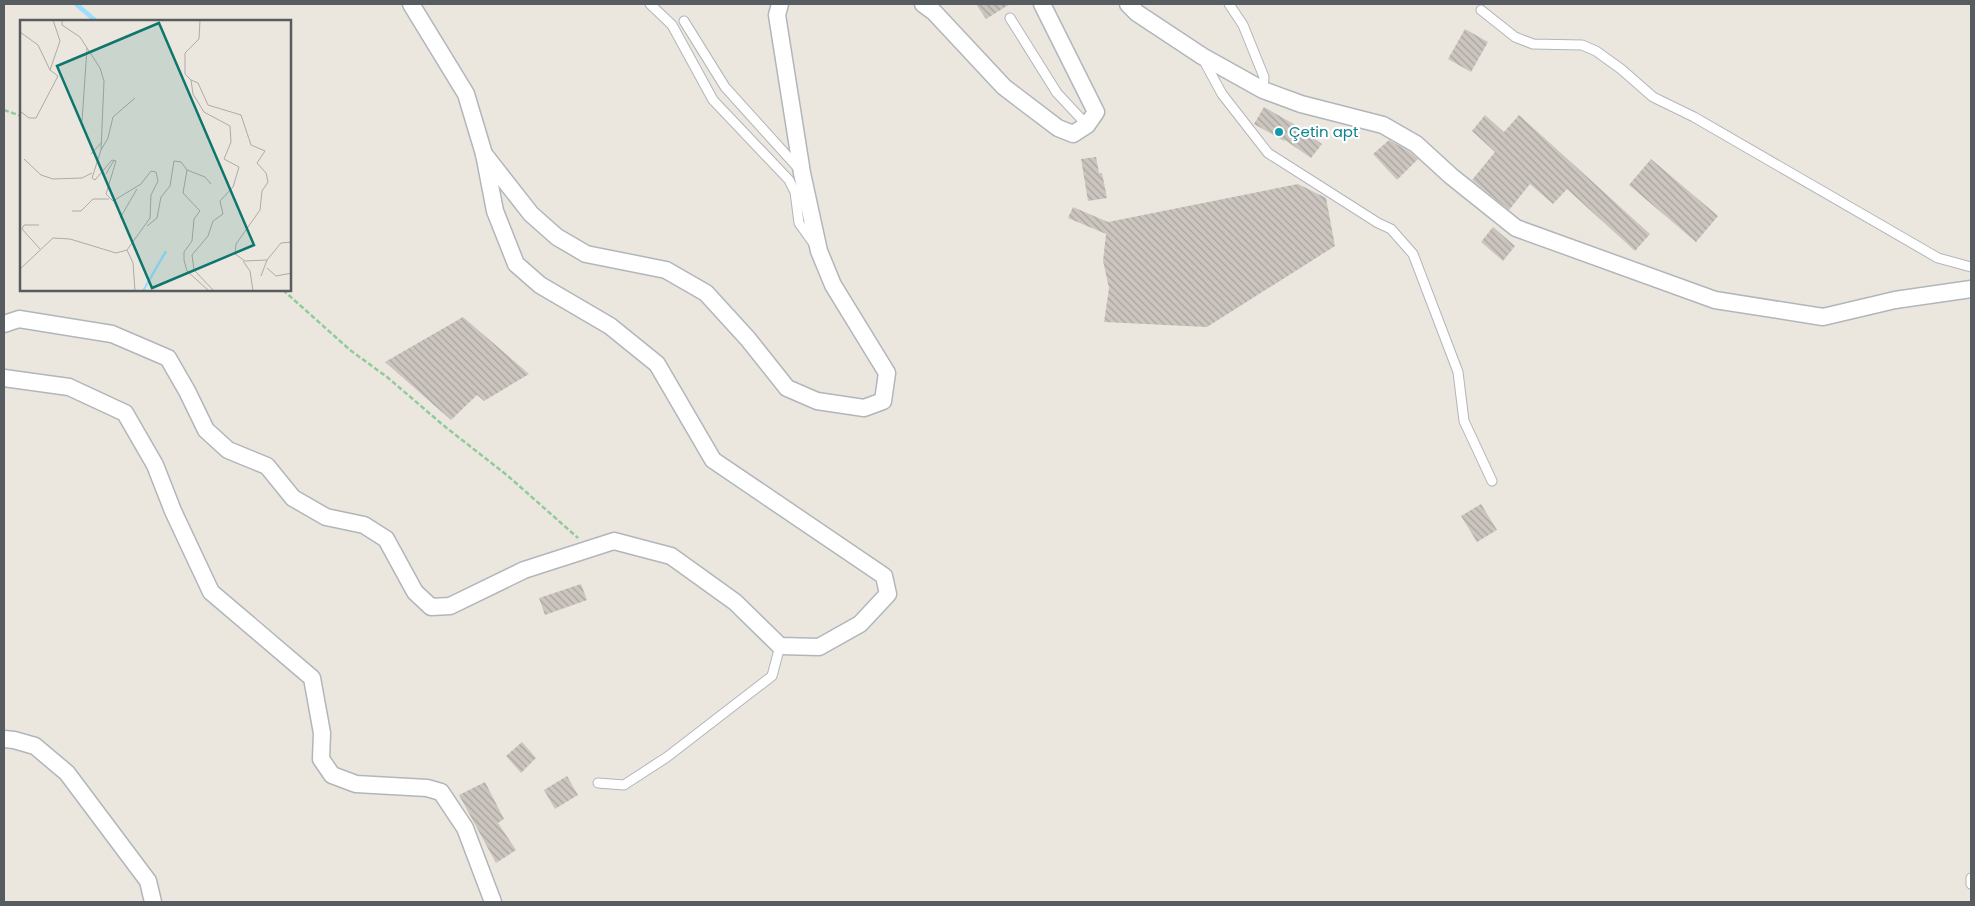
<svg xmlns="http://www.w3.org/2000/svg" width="1975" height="906" font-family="Poppins,sans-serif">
<defs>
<pattern id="building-back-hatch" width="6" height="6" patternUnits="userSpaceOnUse" patternTransform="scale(1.25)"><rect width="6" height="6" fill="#ccc5bf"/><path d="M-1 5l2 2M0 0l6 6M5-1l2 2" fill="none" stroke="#a8a39f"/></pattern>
</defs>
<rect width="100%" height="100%" fill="#ece7de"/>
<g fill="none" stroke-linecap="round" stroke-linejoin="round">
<path stroke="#9bdeff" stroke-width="4.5" d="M76,4L96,21"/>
</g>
<g fill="url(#building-back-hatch)">
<path d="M976,4H1010L986,19Z"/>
<path d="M1465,29L1488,42L1471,72L1448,59Z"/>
<path d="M1264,107L1292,123L1322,144L1311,158L1285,140L1284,141L1254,124Z"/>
<path d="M1485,115L1504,132L1519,115L1650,234L1635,251L1567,189L1553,204L1530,184L1509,210L1472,180L1495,152L1472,131Z"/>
<path d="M1389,140L1410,152L1418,159L1397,180L1373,154Z"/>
<path d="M1096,157L1099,173H1102L1107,198L1088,201L1081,159Z"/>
<path d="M1651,159L1718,216L1696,242L1629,185Z"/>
<path d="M1298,184L1326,198L1335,246L1207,327L1104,322L1109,288L1103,261L1106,234L1068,218L1073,207L1108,222Z"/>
<path d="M1493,227L1515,246L1503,261L1481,242Z"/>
<path d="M463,317L529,374L484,401L477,395L451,420L385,362Z"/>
<path d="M1481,504L1497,530L1477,542L1461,516Z"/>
<path d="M581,584L587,600L545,615L539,598Z"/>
<path d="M522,742L536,758L521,773L506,756Z"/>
<path d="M567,776L578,795L555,809L544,790Z"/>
<path d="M485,782L504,819L498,823L516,850L496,863L459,795Z"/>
</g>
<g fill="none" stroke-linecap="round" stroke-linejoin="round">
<g stroke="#b1b6bb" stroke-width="11">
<g id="lane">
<path d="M650,4L672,25L713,100L789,180L795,192L799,223L814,244"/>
<path d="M1229,4L1243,25L1264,77L1263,90"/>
<path d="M1481,10L1515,37L1533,44L1582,45L1596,51L1621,69L1653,97L1694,117L1938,258L1971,267"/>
<path d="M1010,18L1057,93L1087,125"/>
<path d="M684,21L725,87L799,169"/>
<path d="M1203,59L1222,94L1268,153L1378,223L1391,229L1413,254L1458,372L1464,421L1492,481"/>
<path d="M598,783L624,785L667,757L772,676L780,646"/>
<path d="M1971,878V884"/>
</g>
</g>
<g stroke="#b1b6bb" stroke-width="19">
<g id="street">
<path d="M411,4L466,94L484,154L531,214L557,237L586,254L666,270L706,293L748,339L787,388L817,401L864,408L883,401L887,373L833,285L819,251L802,173L777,15L780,4"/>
<path d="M923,4L934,12L1004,87L1058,128L1073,134L1087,125L1096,112L1042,4"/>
<path d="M1128,4L1137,13L1202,56L1263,90L1301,104L1383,125L1416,144L1451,176L1516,228L1715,300L1823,317L1895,300L1971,289"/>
<path d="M4,324L19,319L112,334L168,358L187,391L206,430L228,450L267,466L293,498L326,517L364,525L386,539L415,592L431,607L450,606L524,570L614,541L671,556L735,602L780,646L819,647L860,624L888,594L884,576L713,460L657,364L610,326L540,285L516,264L495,211L484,154"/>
<path d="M4,378L69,387L125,413L155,465L173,511L211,592L312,678L322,733L321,759L332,775L356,784L427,788L441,792L465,828L493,902"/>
<path d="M4,739L14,740L35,746L67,773L148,881L153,902"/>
</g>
</g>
<g stroke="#91cb9b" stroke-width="2.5" stroke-dasharray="5 2.5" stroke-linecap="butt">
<path d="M4,110L21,116"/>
<path d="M283,290L350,350L387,377L443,425L508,476L578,538"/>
</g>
<use href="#lane" stroke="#fff" stroke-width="9"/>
<use href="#street" stroke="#fff" stroke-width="16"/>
</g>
<circle fill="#0f9aa8" stroke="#fff" stroke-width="2" cx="1279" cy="132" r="5"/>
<g text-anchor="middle" stroke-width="4.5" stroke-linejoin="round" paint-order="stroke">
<g font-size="15" fill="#0d838f" stroke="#fff" text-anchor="start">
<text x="1289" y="137">Çetin apt</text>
</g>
</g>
<g transform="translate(20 20)">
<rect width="271" height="271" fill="#ece7de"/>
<path fill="none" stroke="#9bdeff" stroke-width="2.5" d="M123,271L146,231"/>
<path fill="none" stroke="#acaba8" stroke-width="1" d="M42,0V5L60,17L80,48L84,61L81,130L72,158L75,160L92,140L96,141L86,174L93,181L121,164L131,151L136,152L138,161L131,175L130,198L107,230L113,243L115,271M0,12L18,25L30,50M171,60L165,54V33L179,19L180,0M0,91L9,98H16L38,56L30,50L40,21L33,0M62,101L67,28M81,130L88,118L93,97L115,78M71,134L82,122M4,139L21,155L33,159L62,158L72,153M167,150L185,157L191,164M86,154L94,140M52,191H61L73,179H89M100,198L117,169M19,205H4L2,209L20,229M127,206L137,198L141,177L150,166L154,141L161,142L167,150L163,173L180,191L174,199L172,221L164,232V240L167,251L189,271M223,241L230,251L233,271M247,248L256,256L272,253M0,249L33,218L50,219L96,233L107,230M241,256L247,240M194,271L174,250L172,235L188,216L193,201L203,194L200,181L213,167L219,147L204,139L211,122L210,106L184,92L173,74L171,60L178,63L188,85L221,95L231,125L245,131L237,143L246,153L248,162L242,171L240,190L216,224L215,234L225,241L247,240L261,223L272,222"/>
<path fill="#0f766e" fill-opacity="0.15" stroke="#0f766e" stroke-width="2.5" d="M139,3L234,225L132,268L37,46Z"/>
<rect width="271" height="271" fill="none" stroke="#575c61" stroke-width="2.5"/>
</g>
<rect width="1975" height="906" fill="none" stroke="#575c61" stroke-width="10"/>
</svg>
